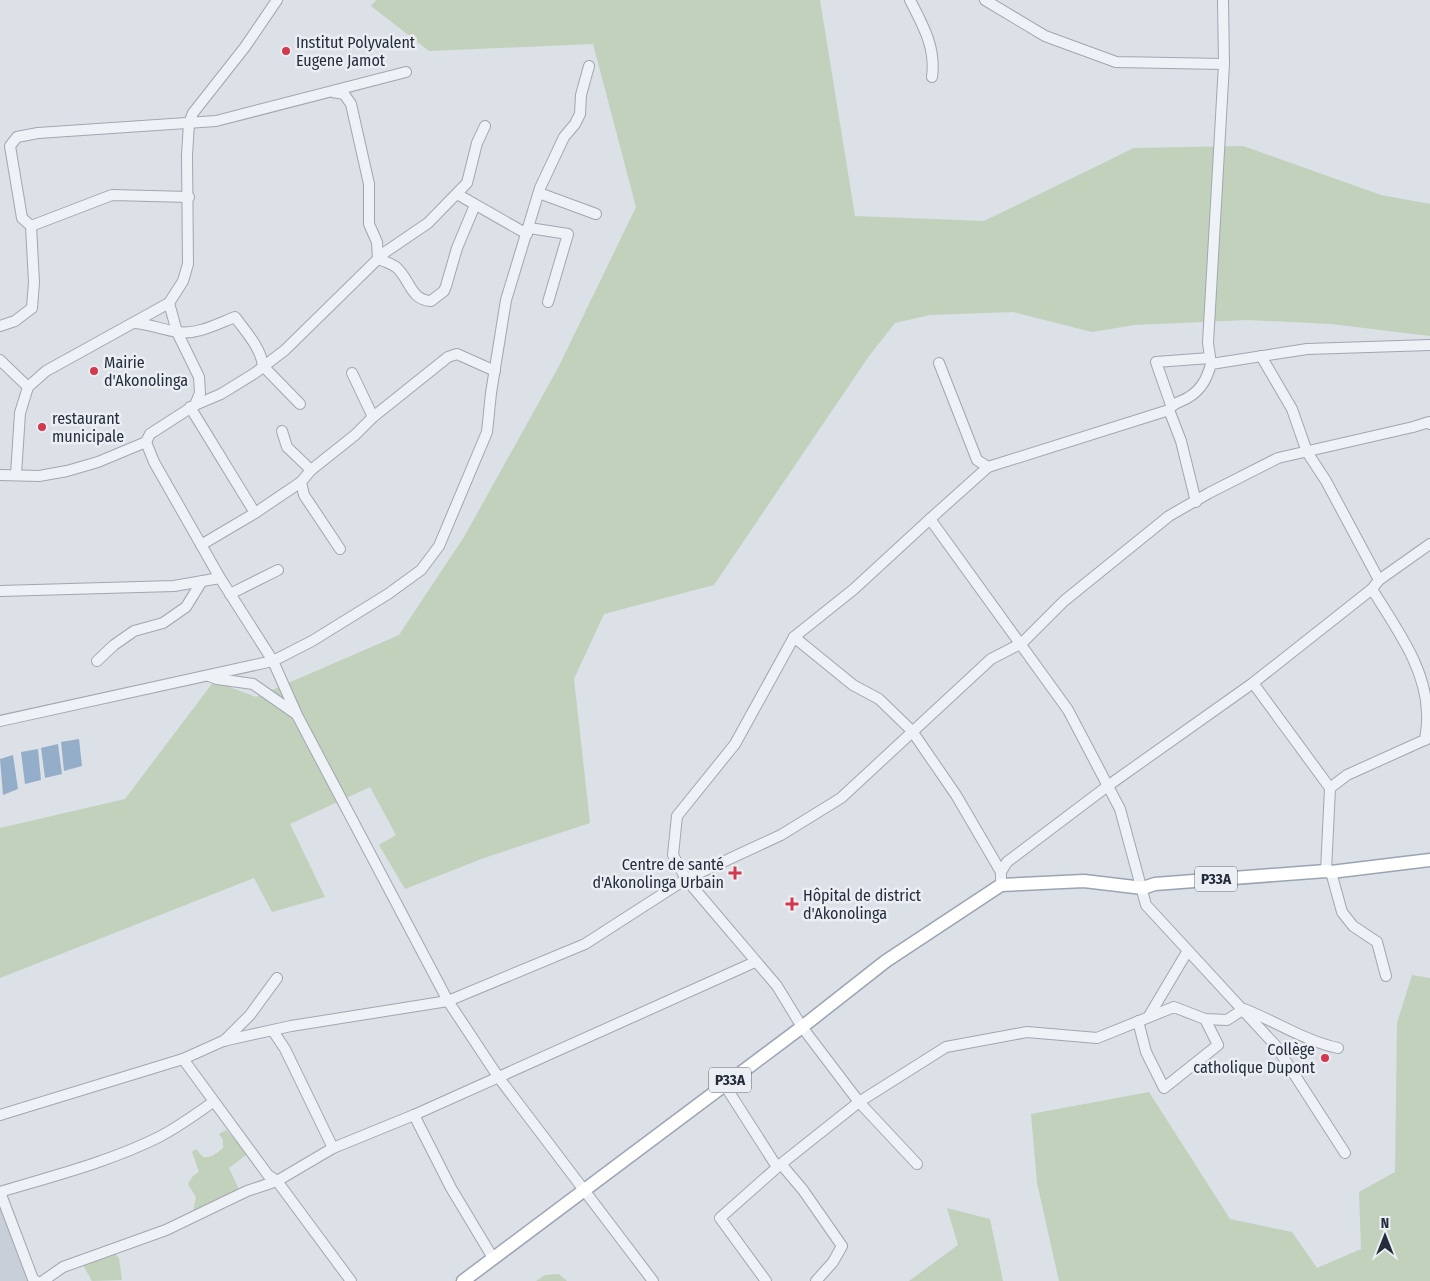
<svg xmlns="http://www.w3.org/2000/svg" width="1430" height="1281" font-family="'Fira Sans Condensed',sans-serif">
<rect width="100%" height="100%" fill="#dce0e7"/>
<path fill="#c9cfd9" d="M0,1192L36,1281H0Z"/>
<g fill="#c1d1bc">
<path d="M376,0H820L855,216L984,221L1134,148L1243,146L1381,195L1430,204V336L1331,324L1247,320L1134,325L1092,332L1013,312L930,315L895,323L869,356L714,585L604,614L574,679L590,823L484,858L405,889L379,845L396,835L370,787L290,824L325,897L272,912L254,878L0,978V828L125,799L214,681L256,697L399,635L464,537L558,368L636,207L593,44L429,51L371,6Z"/>
<path d="M1412,975L1430,978V1281H1059L1037,1183L1031,1114L1149,1092L1230,1219L1292,1232L1317,1268L1361,1249L1359,1192L1395,1172L1397,1023Z"/>
<path d="M226,1130L243,1148L246,1155L229,1168L241,1194L192,1217L196,1197L188,1184L193,1176L199,1172L192,1152L196,1149L203,1157C212,1158 217,1153 223,1148V1140L219,1134Z"/>
<path d="M947,1208L990,1219L1003,1281H909L958,1245Z"/>
<path d="M109,1255H116L119,1258L122,1280L92,1281L83,1265Z"/>
<path d="M559,1274L567,1281H536L545,1275Z"/>
</g>
<g fill="#94adc9">
<path d="M79,739L82,766L64,771L61,742Z"/>
<path d="M58,744L62,774L45,778L41,748Z"/>
<path d="M38,749L41,780L25,784L21,752Z"/>
<path d="M13,755L18,789L3,795L0,759Z"/>
</g>
<g fill="none" stroke-linecap="round" stroke-linejoin="round">
<g stroke="#a1a7b1" stroke-width="12">
<g id="minor">
<path d="M910,0C923,26 936,47 932,77"/>
<path d="M985,0L1045,36L1116,62L1224,64"/>
<path d="M333,92L344,94L351,104L369,184V224L377,242L378,259C384,261 390,263 396,267C410,279 410,300 431,301L444,291L446,286L457,248L475,205"/>
<path d="M539,193L596,214"/>
<path d="M457,194L527,234"/>
<path d="M189,197L112,195L31,226L22,218L10,146L17,137L38,133L216,121L406,72"/>
<path d="M529,228L568,234L548,302"/>
<path d="M135,323C150,324 163,330 178,332C197,335 217,324 235,317C246,332 261,348 263,366L300,404"/>
<path d="M0,326L15,321L32,308L34,282L31,226"/>
<path d="M1261,356L1292,409L1307,452L1326,481L1379,580"/>
<path d="M0,360L28,387"/>
<path d="M939,363L977,460L988,467"/>
<path d="M1211,364L1208,343L1224,64L1223,0"/>
<path d="M352,373L373,417"/>
<path d="M195,405L221,394L255,373L285,350L384,253L428,223L467,183L477,143L485,126"/>
<path d="M1171,405L1156,362L1210,358"/>
<path d="M190,407L255,513"/>
<path d="M1169,410L1181,441L1196,502"/>
<path d="M282,431L287,447L311,470"/>
<path d="M146,442L154,462L220,578L273,661L297,715L448,1001L499,1078L653,1281"/>
<path d="M16,474L20,413L28,387L46,371L169,303"/>
<path d="M0,475L39,476L67,471L98,462L146,442L150,434L195,405L200,393L199,377L177,332L169,303L183,281L188,264L187,155L189,123L193,113L245,47L277,0"/>
<path d="M301,482L304,495L340,549"/>
<path d="M930,519L988,467L1169,410C1173,402 1182,402 1189,397C1202,389 1207,378 1211,364L1307,349L1430,345"/>
<path d="M201,545L255,513L301,482L311,470L355,435L373,417L448,357L457,354L495,371"/>
<path d="M1372,589C1395,627 1426,667 1427,713C1428,722 1426,731 1425,740"/>
<path d="M0,591L174,586L220,578"/>
<path d="M230,594L278,570"/>
<path d="M794,637L853,685L879,699L912,731L956,795L1001,872"/>
<path d="M97,661L114,645L134,631L163,623L186,607L202,581"/>
<path d="M209,676L217,679L253,684L296,714"/>
<path d="M1253,683L1330,788L1326,871"/>
<path d="M0,721L273,661L312,641L388,594L421,570L439,546L487,432L491,393L506,300L540,188L564,137L575,124L580,114L581,95L589,66"/>
<path d="M1330,788L1347,775L1429,738"/>
<path d="M1331,872L1342,912L1353,926L1377,942L1386,976"/>
<path d="M1001,885V872L1007,862L1109,785L1253,683L1372,589L1379,580L1430,544"/>
<path d="M1149,1016L1187,952"/>
<path d="M1138,1021L1146,1052L1164,1088L1218,1045L1205,1019"/>
<path d="M273,1031L285,1049L333,1148"/>
<path d="M224,1041L250,1015L277,978"/>
<path d="M183,1059L268,1175L277,1181L351,1281"/>
<path d="M724,1084L777,1167"/>
<path d="M0,1115L183,1059L223,1041L291,1026L448,1001L585,944L686,879L781,835L841,798L991,659L1022,643L1064,601L1169,516L1209,493L1278,458L1413,427L1429,422L1430,424"/>
<path d="M414,1115L451,1188L493,1258"/>
<path d="M781,1164L803,1190L842,1246L833,1262L816,1281"/>
<path d="M917,1164L859,1102L802,1027L777,986L686,879L673,855L677,816L735,744L794,637L854,589L930,519L1068,710L1120,809L1146,905L1276,1046L1345,1153"/>
<path d="M0,1192C53,1176 109,1162 159,1137C178,1127 195,1115 213,1102"/>
<path d="M0,1192L33,1279L36,1281"/>
<path d="M43,1281L63,1267L166,1230L247,1191L277,1181L333,1148L414,1115L755,962"/>
<path d="M766,1281L720,1218L781,1164L859,1102L946,1047L1027,1032L1097,1038L1174,1007L1205,1019L1227,1020L1244,1009C1275,1021 1305,1041 1338,1048"/>
</g>
</g>
<g stroke="#9aa4b3" stroke-width="15">
<path id="major" d="M463,1281L802,1027L886,961L1001,885L1084,881L1143,888L1155,884L1326,871L1331,872L1430,860"/>
</g>
<use href="#minor" stroke="#eef1f5" stroke-width="10"/>
<use href="#major" stroke="#fff" stroke-width="12"/>
</g>
<g fill="#d3394e" stroke="#ebeff4" stroke-width="2">
<circle cx="286" cy="51" r="5"/>
<circle cx="94" cy="371" r="5"/>
<circle cx="42" cy="427" r="5"/>
<path d="M732.5 865.5h5v5h5v5h-5v5h-5v-5h-5v-5h5z"/>
<path d="M789.5 896.5h5v5h5v5h-5v5h-5v-5h-5v-5h5z"/>
<circle cx="1325" cy="1058" r="5"/>
</g>
<g text-anchor="middle" stroke-width="5" stroke-linejoin="round" paint-order="stroke">
<g fill="#ebeff4" stroke="#606774" stroke-width="1">
<rect x="1195" y="866.5" width="42" height="25" rx="4"/>
<rect x="709" y="1067.5" width="42" height="25" rx="4"/>
</g>
<g font-size="15" font-weight="bold" fill="#252d3d">
<text x="1216" y="884">P33A</text>
<text x="730" y="1085">P33A</text>
</g>
<g font-size="16" fill="#252d3d" stroke="#ebeff4" text-anchor="start">
<text x="296" y="48">Institut Polyvalent<tspan x="296" dy="18">Eugene Jamot</tspan></text>
<text x="104" y="368">Mairie<tspan x="104" dy="18">d'Akonolinga</tspan></text>
<text x="52" y="424">restaurant<tspan x="52" dy="18">municipale</tspan></text>
<text x="724" y="870" text-anchor="end">Centre de santé<tspan x="724" dy="18">d'Akonolinga Urbain</tspan></text>
<text x="803" y="901">Hôpital de district<tspan x="803" dy="18">d'Akonolinga</tspan></text>
<text x="1315" y="1055" text-anchor="end">Collège<tspan x="1315" dy="18">catholique Dupont</tspan></text>
</g>
</g>
<g transform="translate(1385 1236)" stroke="#ebeff4" stroke-width="4" paint-order="stroke">
<path d="M0-4L9 19L0 12L-9 19Z" fill="#252d3d"/>
<text y="-8" font-size="14" font-weight="bold" text-anchor="middle" fill="#252d3d">N</text>
</g>
</svg>
